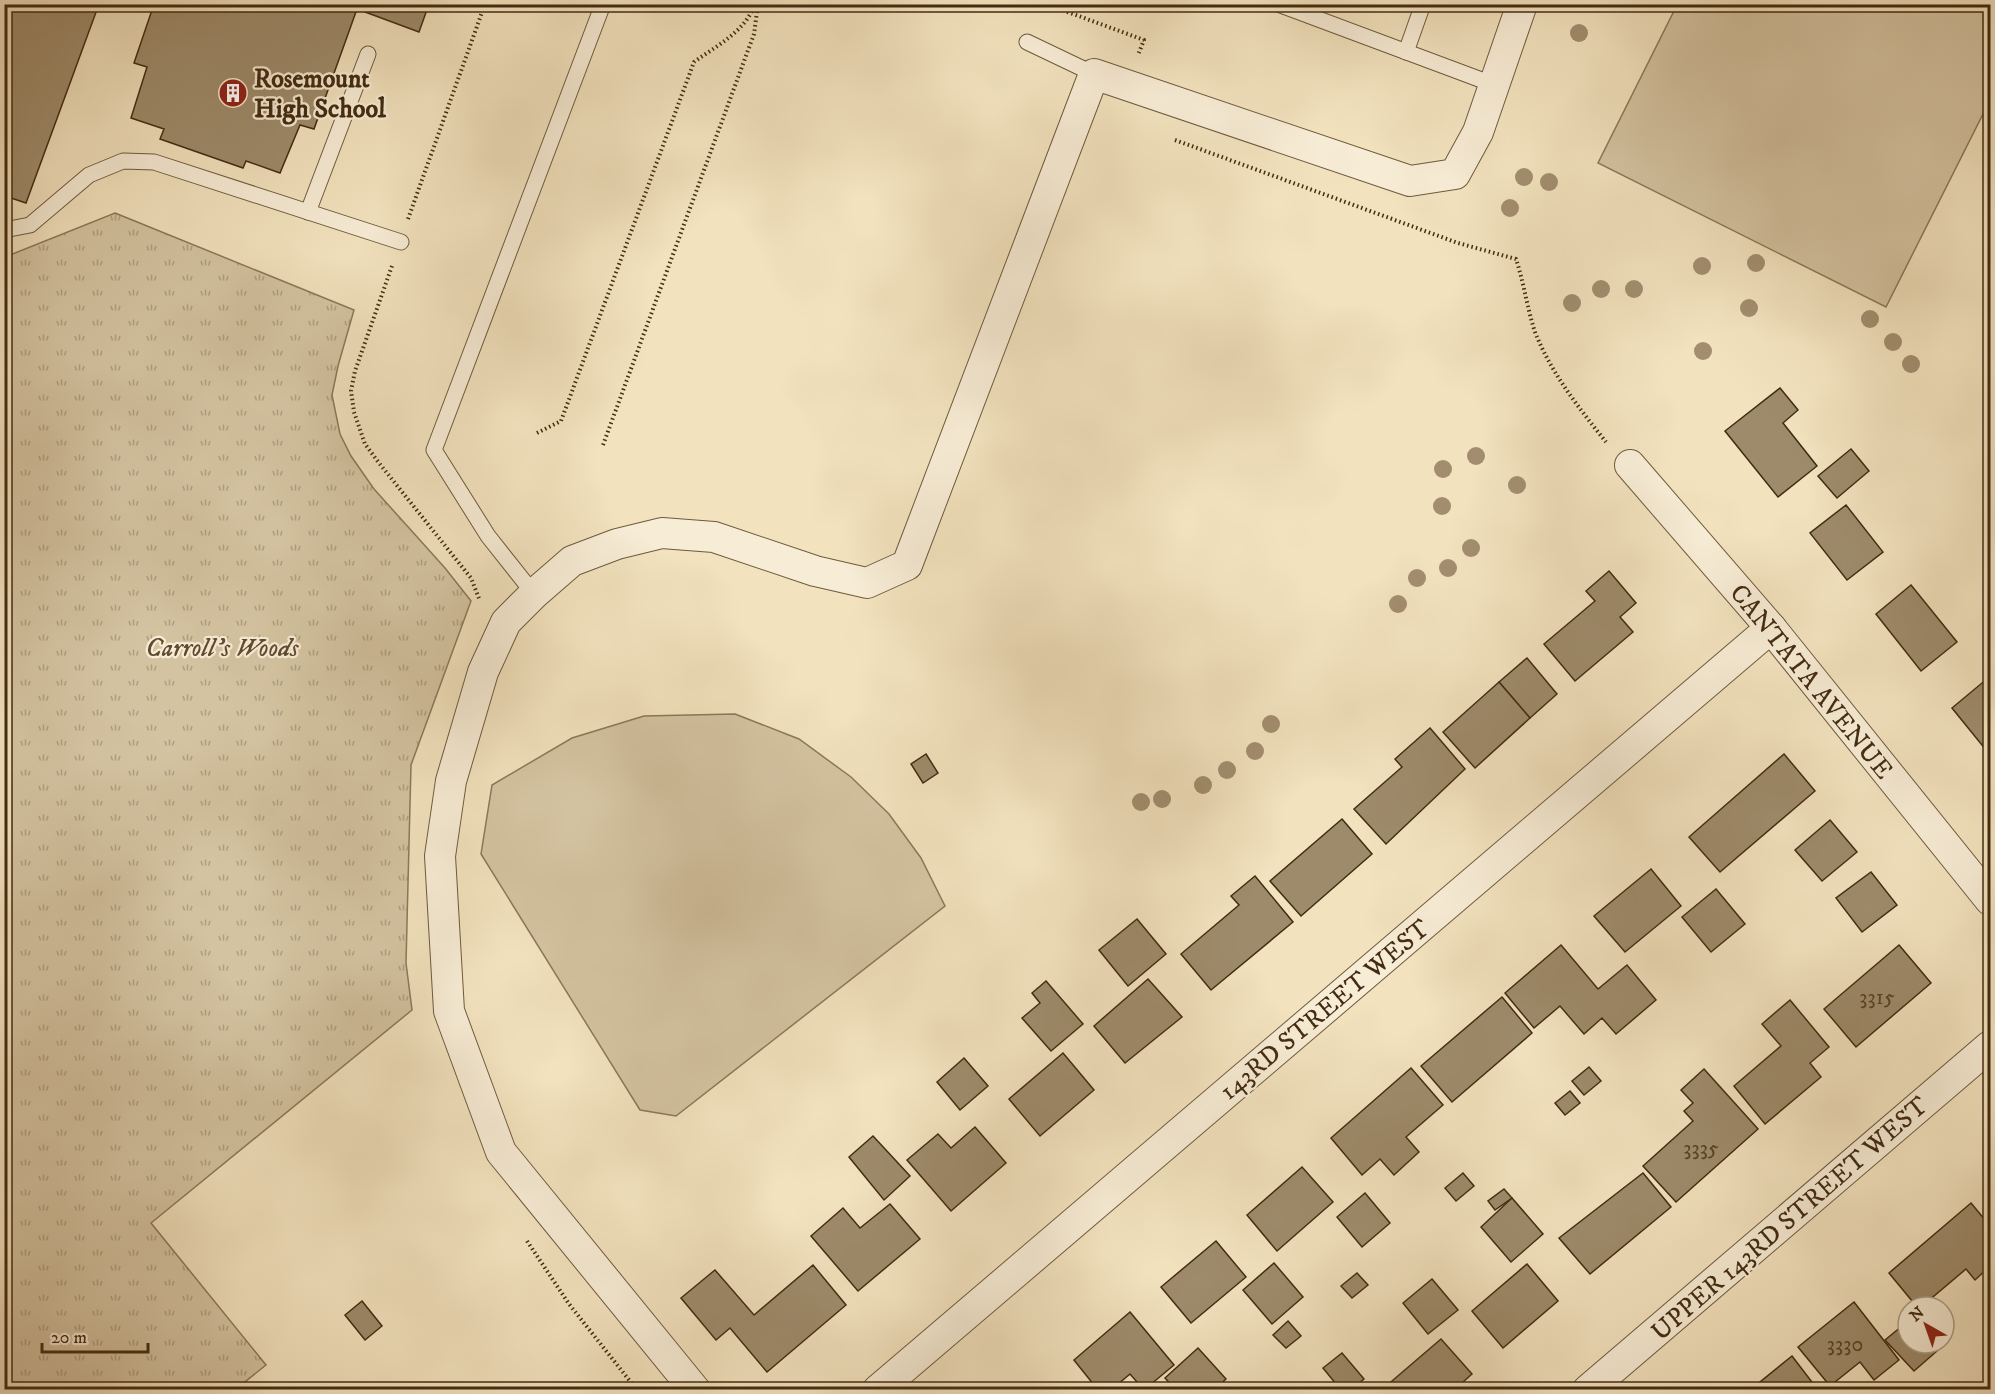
<svg xmlns="http://www.w3.org/2000/svg" width="1995" height="1394" font-family="'IM FELL DW Pica',serif">
<defs>
<pattern id="grass-tufts" width="24" height="20" patternUnits="userSpaceOnUse" patternTransform="scale(1.5)"><rect width="24" height="20" fill="#d4c3a1"/><path d="M3 7l-1-3M5 7V3M7 7l1-3M15 17l-1-3M17 17v-4M19 17l1-3" fill="none" stroke="#ae9f82"/></pattern>
</defs>
<rect width="100%" height="100%" fill="#f2e2be"/>
<filter id="stains"><feTurbulence type="fractalNoise" baseFrequency=".00333" numOctaves="4"/><feColorMatrix values="0 0 0 0 .2 0 0 0 0 .09 0 0 0 0 .02 0 0 0 .5 -.17"/></filter>
<radialGradient id="worn" r=".72"><stop offset=".6" stop-color="#630" stop-opacity="0"/><stop offset="1" stop-color="#630" stop-opacity=".3"/></radialGradient>
<path fill="url(#grass-tufts)" stroke="#8c785a" stroke-width="1.5" d="M115,213L354,310L338,366L332,395L340,434L351,456L374,489L445,568L471,601L411,765L406,963L412,1010L151,1223L266,1365L236,1389H5V257Z"/>
<g fill="#d4c3a1" stroke="#8c785a" stroke-width="1.5">
<path d="M1677,5H1990V100L1886,307L1598,163Z"/>
<path d="M735,714L799,739L851,777L889,814L921,858L945,906L676,1116L640,1110L481,854L492,785L572,738L644,716Z"/>
</g>
<g fill="#9e8b6b" stroke="#432c12" stroke-width="1.5">
<path d="M4,4H99L26,203L8,197L4,209Z"/>
<path d="M154,4H429L419,32L357,9L314,129L300,125L280,173L246,161L243,168L160,139L164,129L131,118L147,67L134,63Z"/>
<path d="M1780,388L1798,410L1783,423L1817,466L1778,497L1725,431Z"/>
<path d="M1851,449L1869,471L1837,498L1818,476Z"/>
<path d="M1846,505L1883,552L1847,580L1810,533Z"/>
<path d="M1609,571L1636,603L1620,617L1633,632L1575,681L1544,644L1595,601L1586,591Z"/>
<path d="M1911,585L1957,642L1921,671L1876,614Z"/>
<path d="M1527,658L1557,694L1530,718L1499,682Z"/>
<path d="M1988,678L1990,681V755L1952,708Z"/>
<path d="M1499,682L1530,718L1475,768L1443,732Z"/>
<path d="M1430,728L1465,769L1386,844L1354,809L1402,767L1395,759Z"/>
<path d="M926,754L938,773L923,783L911,764Z"/>
<path d="M1784,754L1815,791L1720,872L1689,837Z"/>
<path d="M1342,819L1372,854L1301,916L1270,881Z"/>
<path d="M1830,820L1857,852L1822,881L1795,850Z"/>
<path d="M1651,869L1681,906L1625,952L1594,916Z"/>
<path d="M1871,872L1897,905L1862,932L1836,898Z"/>
<path d="M1255,876L1293,922L1211,990L1181,954L1239,905L1231,896Z"/>
<path d="M1716,889L1745,924L1711,952L1682,917Z"/>
<path d="M1137,919L1166,954L1128,986L1099,950Z"/>
<path d="M1561,945L1598,989L1627,965L1656,1000L1616,1034L1602,1018L1584,1034L1560,1006L1534,1028L1505,993Z"/>
<path d="M1899,945L1931,983L1856,1047L1824,1009Z"/>
<path d="M1148,979L1182,1017L1125,1063L1094,1026Z"/>
<path d="M1046,981L1083,1024L1051,1051L1022,1018L1040,1003L1032,993Z"/>
<path d="M1502,997L1532,1033L1452,1102L1421,1066Z"/>
<path d="M1790,1000L1829,1047L1810,1063L1821,1077L1765,1124L1734,1086L1781,1046L1762,1024Z"/>
<path d="M1063,1053L1094,1090L1040,1136L1009,1099Z"/>
<path d="M964,1058L988,1086L960,1110L937,1082Z"/>
<path d="M1589,1067L1601,1081L1584,1095L1572,1081Z"/>
<path d="M1411,1068L1443,1105L1406,1137L1419,1152L1394,1175L1380,1159L1362,1175L1331,1138Z"/>
<path d="M1704,1069L1758,1129L1676,1202L1643,1166L1693,1121L1684,1111L1693,1103L1681,1090Z"/>
<path d="M1570,1091L1580,1103L1565,1115L1555,1103Z"/>
<path d="M975,1127L1006,1163L951,1211L907,1160L938,1134L951,1148Z"/>
<path d="M873,1136L910,1176L884,1200L849,1157Z"/>
<path d="M1302,1167L1333,1202L1277,1251L1247,1215Z"/>
<path d="M1463,1173L1474,1186L1456,1201L1445,1188Z"/>
<path d="M1643,1173L1671,1207L1590,1274L1559,1238Z"/>
<path d="M1504,1189L1512,1198L1495,1210L1488,1201Z"/>
<path d="M1365,1193L1390,1223L1362,1247L1337,1217Z"/>
<path d="M1512,1198L1543,1234L1511,1262L1481,1227Z"/>
<path d="M1971,1203L1990,1226V1266L1975,1280L1966,1269L1921,1307H1917L1889,1273Z"/>
<path d="M890,1204L920,1239L858,1291L811,1236L843,1208L860,1228Z"/>
<path d="M1216,1241L1246,1277L1191,1323L1161,1287Z"/>
<path d="M1274,1263L1303,1297L1272,1324L1243,1290Z"/>
<path d="M1527,1264L1558,1301L1503,1348L1472,1311Z"/>
<path d="M813,1265L846,1305L767,1372L730,1328L716,1340L681,1298L715,1270L754,1315Z"/>
<path d="M1357,1273L1368,1285L1352,1298L1341,1286Z"/>
<path d="M1432,1279L1458,1310L1428,1334L1403,1303Z"/>
<path d="M362,1301L382,1326L365,1340L345,1315Z"/>
<path d="M1854,1302L1899,1360L1874,1380L1860,1362L1830,1386L1798,1347Z"/>
<path d="M1130,1312L1174,1365L1144,1390L1130,1374L1111,1390H1098L1074,1360Z"/>
<path d="M1288,1321L1301,1336L1286,1348L1273,1335Z"/>
<path d="M1908,1321V1343H1930L1937,1351L1914,1371L1885,1340Z"/>
<path d="M1441,1339L1472,1374L1454,1390H1388L1385,1387Z"/>
<path d="M1198,1348L1226,1379L1214,1390H1176L1165,1378Z"/>
<path d="M1342,1353L1364,1379L1351,1390H1341L1323,1368Z"/>
<path d="M1792,1356L1818,1390H1750Z"/>
</g>
<g fill="none" stroke-linecap="round" stroke-linejoin="round">
<g stroke="#6f5a3d" stroke-width="17">
<g id="lane">
<path d="M1278,4L1495,85"/>
<path d="M1027,42L1094,74"/>
<path d="M1406,52L1423,4"/>
<path d="M308,212L368,54"/>
<path d="M4,230L30,225L89,175L123,161L154,162L401,242"/>
<path d="M534,594L488,536L434,450L603,4"/>
</g>
</g>
<g stroke="#6f5a3d" stroke-width="32">
<g id="street">
<path d="M1630,465L1771,628L1990,900"/>
<path d="M695,1390L501,1152L449,1011L440,856L451,781L483,672L506,622L534,594L572,561L617,544L662,533L714,537L815,571L867,583L907,565L1094,74L1410,181L1455,174L1478,132L1522,4"/>
<path d="M878,1390L1771,628"/>
<path d="M1588,1390L1990,1046"/>
</g>
</g>
<g stroke="#432c12" stroke-width="4" stroke-dasharray="1.5 3" stroke-linecap="butt">
<path d="M1046,4L1144,40L1138,55"/>
<path d="M937,8L939,4"/>
<path d="M1175,140L1458,243L1516,259C1524,283 1527,308 1535,332C1551,373 1579,408 1606,442"/>
<path d="M408,219L485,4"/>
<path d="M392,266L355,371L351,391L354,412L365,444L379,463L471,578L480,601"/>
<path d="M537,433L561,421L694,62C716,46 745,32 755,4"/>
<path d="M603,445L754,34L758,4"/>
<path d="M527,1241L569,1304L637,1390"/>
</g>
<use href="#lane" stroke="#f7ecd5" stroke-width="15"/>
<use href="#street" stroke="#f7ecd5" stroke-width="30"/>
</g>
<g fill="#a28e6f">
<circle cx="1579" cy="33" r="9"/>
<circle cx="1524" cy="177" r="9"/>
<circle cx="1549" cy="182" r="9"/>
<circle cx="1510" cy="208" r="9"/>
<circle cx="1756" cy="263" r="9"/>
<circle cx="1702" cy="266" r="9"/>
<circle cx="1601" cy="289" r="9"/>
<circle cx="1634" cy="289" r="9"/>
<circle cx="1572" cy="303" r="9"/>
<circle cx="1749" cy="308" r="9"/>
<circle cx="1870" cy="319" r="9"/>
<circle cx="1893" cy="342" r="9"/>
<circle cx="1703" cy="351" r="9"/>
<circle cx="1911" cy="364" r="9"/>
<circle cx="1476" cy="456" r="9"/>
<circle cx="1443" cy="469" r="9"/>
<circle cx="1517" cy="485" r="9"/>
<circle cx="1442" cy="506" r="9"/>
<circle cx="1471" cy="548" r="9"/>
<circle cx="1448" cy="568" r="9"/>
<circle cx="1417" cy="578" r="9"/>
<circle cx="1398" cy="604" r="9"/>
<circle cx="1271" cy="724" r="9"/>
<circle cx="1255" cy="751" r="9"/>
<circle cx="1227" cy="770" r="9"/>
<circle cx="1203" cy="785" r="9"/>
<circle cx="1162" cy="799" r="9"/>
<circle cx="1141" cy="802" r="9"/>
</g>
<defs>
<g id="building-disc" transform="scale(1.5)"><circle r="9.5" fill="#8f2418" stroke="#f7ecd5"/><path d="M-4-6H4V6H1V3H-1V6H-4ZM-2.5-4.3h1.7v1.8h-1.7ZM.8-4.3h1.7v1.8H.8ZM-2.5-1h1.7V.8h-1.7ZM.8-1h1.7V.8H.8Z" fill="#fff"/></g>
</defs>
<g fill-rule="evenodd">
<use href="#building-disc" x="233" y="93"/>
</g>
<g text-anchor="middle" stroke-width="4.5" stroke-linejoin="round" paint-order="stroke">
<g font-size="22" fill="#5a4428">
<text x="1877" y="1004">3315</text>
<text x="1701" y="1155">3335</text>
<text x="1845" y="1351">3330</text>
</g>
<g font-size="26" font-weight="bold" fill="#432c12" stroke="#f7ecd5" text-anchor="start">
<text x="254" y="87">Rosemount<tspan x="254" dy="30">High School</tspan></text>
</g>
<g font-size="26" font-style="italic" fill="#604a2f" stroke="#f7ecd5">
<text x="222" y="656">Carroll's Woods</text>
</g>
<g font-size="26" fill="#432c12" stroke="#f7ecd5">
<text transform="translate(1812 681) rotate(51)" y="9">CANTATA AVENUE</text>
<text transform="translate(1324 1009) rotate(-40)" y="9">143RD STREET WEST</text>
<text transform="translate(1789 1218) rotate(-41)" y="9">UPPER 143RD STREET WEST</text>
</g>
</g>
<rect width="1995" height="1394" fill="none" stroke="#f2e2be" stroke-width="24"/>
<rect x="6" y="6" width="1983" height="1382" fill="none" stroke="#432c12" stroke-width="3"/>
<rect x="12" y="12" width="1971" height="1370" fill="none" stroke="#432c12" stroke-width="1.5"/>
<g transform="translate(1926 1325) rotate(320)"><circle r="28" fill="#f7ecd5" stroke="#af9f87" stroke-width="1.5"/>
<path d="M0-4.5L10 22L0 15L-10 22Z" fill="#8f2418"/>
<text y="-9" font-size="16" font-weight="bold" text-anchor="middle" fill="#432c12">N</text>
</g>
<path d="M42 1343v9h106v-9" fill="none" stroke="#432c12" stroke-width="3"/>
<text x="51" y="1343" font-size="18" fill="#432c12" stroke="#f7ecd5" stroke-width="4.5" paint-order="stroke">20 m</text>
<rect width="100%" height="100%" filter="url(#stains)"/>
<rect width="100%" height="100%" fill="url(#worn)"/>
</svg>
